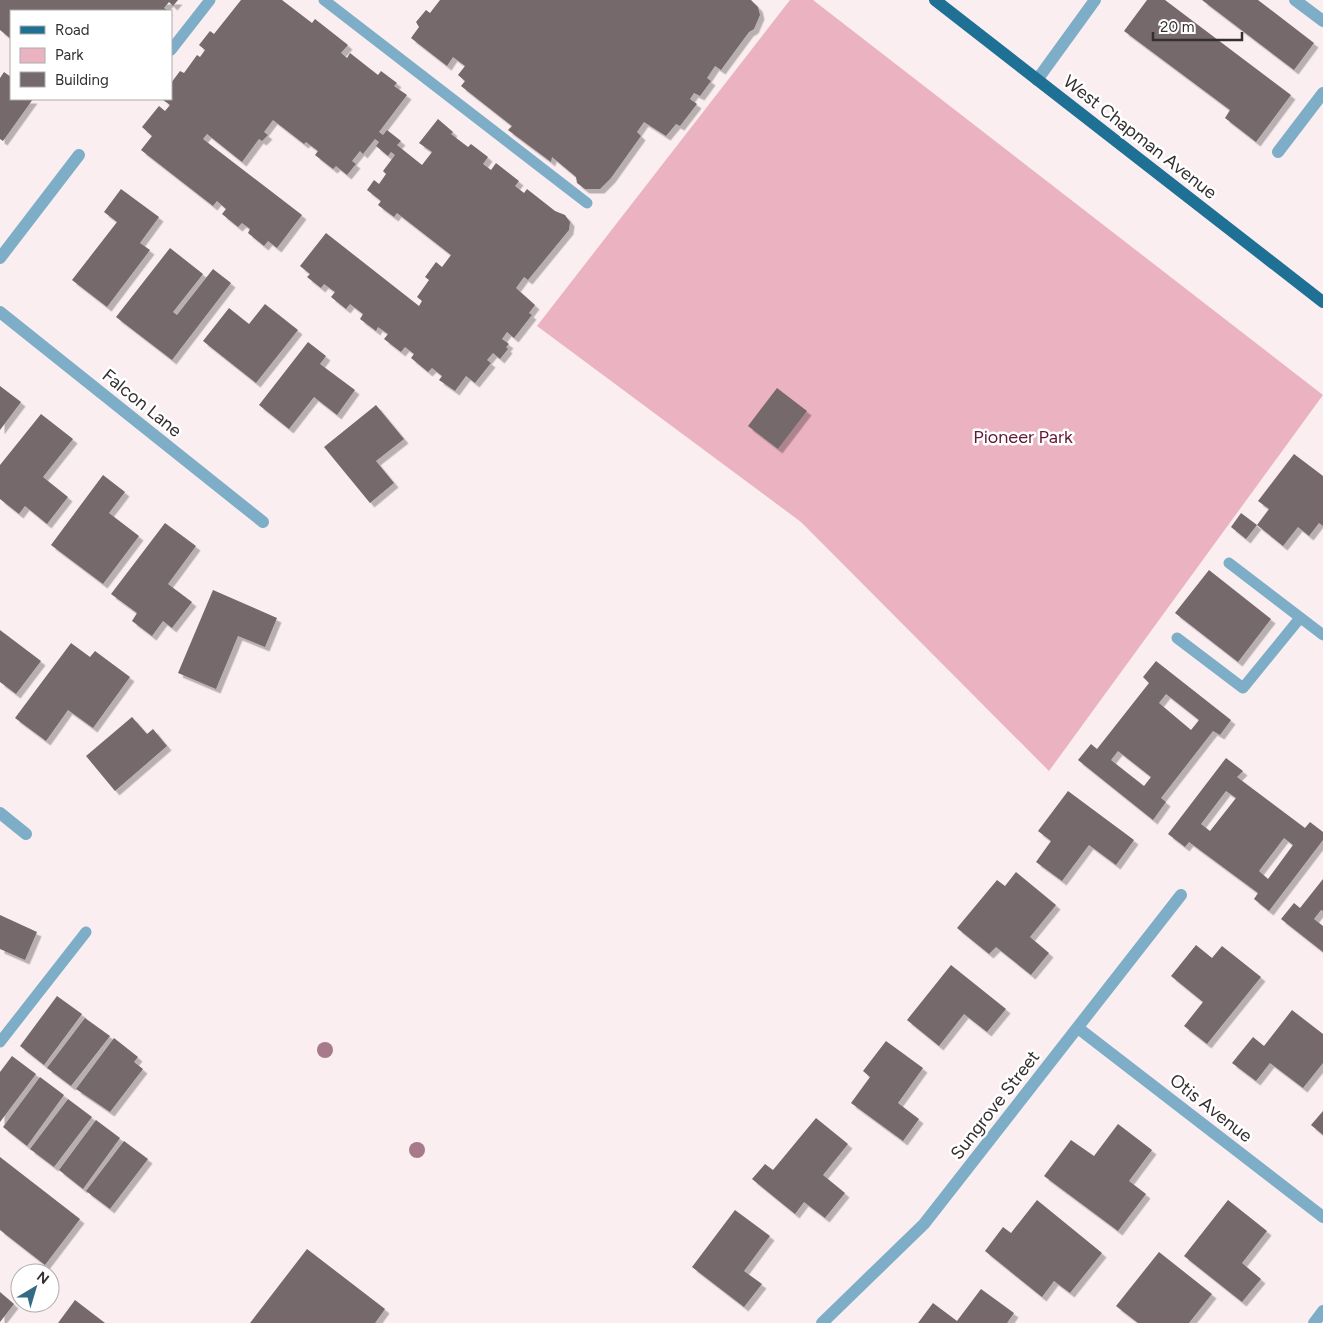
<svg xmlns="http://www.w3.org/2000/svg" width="1323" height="1323" font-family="Figtree,sans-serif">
<defs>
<filter id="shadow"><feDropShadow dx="4.5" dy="4.5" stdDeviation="0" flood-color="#0004"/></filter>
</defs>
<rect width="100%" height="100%" fill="#fbeef1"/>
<path fill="#ebb3c2" d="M790,0H813L1323,395L1049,771L801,522L537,326Z"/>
<g fill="#75696c" fill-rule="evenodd" filter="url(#shadow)">
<path d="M0,0H178L173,6L169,2L164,8L169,11H11V39L0,30Z"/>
<path d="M241,0H282L312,23L315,19L348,45L341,53L347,58L350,53L378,75L381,71L397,83L394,86L407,95L379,132L383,135L387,130L401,141L397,145L422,165L432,152L419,143L438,119L453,132L451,134L468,147L471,144L488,157L483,164L491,170L496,163L519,181L515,186L524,193L527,189L555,211L565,215L570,222L569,230L528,280L524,277L516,288L535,305L529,313L532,315L514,338L507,332L502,339L509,344L506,347L508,349L500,359L493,353L487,360L491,363L475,383L466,376L455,391L439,380L442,376L432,368L428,372L411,358L414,354L405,347L401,352L384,339L388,334L378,327L376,331L360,319L363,314L350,304L346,309L331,297L335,292L324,284L321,288L307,277L310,274L300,266L326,233L419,306L422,301L417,297L429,280L425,277L436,262L442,267L451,255L397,213L394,217L378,205L381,201L367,190L374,180L379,184L386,174L383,171L395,155L391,152L388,156L376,146L379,142L375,139L363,154L360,151L352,161L356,164L347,175L336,166L333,169L315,155L318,151L306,142L304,144L273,120L264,132L268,135L262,141L259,139L242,162L207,134L203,139L302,215L277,248L268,241L264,246L248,233L250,229L242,223L238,227L222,214L226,209L217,201L213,206L141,150L152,136L142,127L159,106L165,111L170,105L163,100L171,99V83L180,71L184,73L197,55L200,57L205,50L199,45L210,31L214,34Z"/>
<path d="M440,0H751L758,7L760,15L754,29L749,32L721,70L715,66L707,78L711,81L700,96L694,93L690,99L697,104L680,126L676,124L666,136L644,122L637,132L641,136L611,178L600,189H585L577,183L576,177L552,157L551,162L508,130L512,126L461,86L465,81L458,75L465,66L453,57L447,66L411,38L419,27L416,22L426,10L430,13Z"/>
<path d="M1147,0H1165L1291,95L1256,142L1225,118L1230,110L1124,31Z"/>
<path d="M1202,0H1258L1314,43L1294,70Z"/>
<path d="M4,72L11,77V99H33L3,141L0,139V78Z"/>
<path d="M121,189L159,217L140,243L150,250L107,307L72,280L117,222L104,212Z"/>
<path d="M170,248L203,274L173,312L177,315L213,269L231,283L172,360L116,317Z"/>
<path d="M265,304L298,330L256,383L203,341L229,308L249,324Z"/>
<path d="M308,342L326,356L320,364L355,390L337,415L314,397L289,429L259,405Z"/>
<path d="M0,386L21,402L0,430Z"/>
<path d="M777,388L807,411L778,449L748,426Z"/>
<path d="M376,405L404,439L376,461L394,483L370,503L324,447Z"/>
<path d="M41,414L73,439L43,477L68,497L47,524L25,506L19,514L0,499V465Z"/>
<path d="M1294,454L1323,476V526L1319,523L1309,536L1298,527L1283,546L1257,525L1269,509L1258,501Z"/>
<path d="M103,475L125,492L109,513L139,536L103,584L51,545Z"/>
<path d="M1241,513L1257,525L1246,539L1231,527Z"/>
<path d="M165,523L196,546L168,584L192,602L172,628L163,621L152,636L132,621L137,613L111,594Z"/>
<path d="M1209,570L1271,619L1238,662L1175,613Z"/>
<path d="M213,590L277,618L265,647L238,636L216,689L178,673Z"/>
<path d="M0,630L41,661L16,694L0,682Z"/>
<path d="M71,643L90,657L95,651L130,677L93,728L68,710L46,741L15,718Z"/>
<path d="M1156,661L1231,720L1220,735L1213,731L1161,798L1166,802L1153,820L1078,760L1091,744L1097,749L1149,683L1143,677ZM1166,694L1199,720L1191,730L1159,703ZM1118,751L1151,777L1144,786L1111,760Z"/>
<path d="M132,717L147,734L153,729L167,746L115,791L86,756Z"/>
<path d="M1226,758L1243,771L1237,777L1305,828L1310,822L1323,832V840L1269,911L1254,899L1258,893L1189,842L1185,847L1168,834ZM1226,791L1236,798L1210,831L1201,824ZM1284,838L1293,845L1268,879L1259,871Z"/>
<path d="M1068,791L1134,840L1116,865L1089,845L1062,881L1036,862L1051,841L1038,831Z"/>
<path d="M1016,872L1056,905L1030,937L1049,953L1031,975L996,947L989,954L957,928L997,880L1005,886Z"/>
<path d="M1323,879V911L1321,910L1314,919L1323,926V952L1281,919L1294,903L1300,908Z"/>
<path d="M0,915L37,932L25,960L0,949Z"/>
<path d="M1196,945L1212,958L1222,946L1261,977L1207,1044L1184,1026L1203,1002L1171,976Z"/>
<path d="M951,965L1006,1009L987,1032L964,1014L939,1046L907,1020Z"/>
<path d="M57,996L82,1014L44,1065L20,1046Z"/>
<path d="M1292,1010L1323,1034V1063L1303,1088L1270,1063L1256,1081L1232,1063L1253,1037L1264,1046Z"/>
<path d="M85,1018L110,1036L71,1086L47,1068Z"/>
<path d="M114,1038L138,1057L134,1062L143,1069L110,1112L76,1089Z"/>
<path d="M886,1041L923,1068L898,1103L919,1119L903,1141L851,1103L870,1077L863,1071Z"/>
<path d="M12,1056L36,1074L0,1122V1072Z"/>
<path d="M40,1077L64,1095L27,1146L3,1127Z"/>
<path d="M68,1099L92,1117L54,1167L30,1149Z"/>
<path d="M1323,1111V1135L1311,1125Z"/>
<path d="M816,1118L848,1144L823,1175L845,1193L825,1218L804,1202L795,1214L752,1179L765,1164L773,1170Z"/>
<path d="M96,1120L120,1138L83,1189L59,1170Z"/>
<path d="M1118,1124L1152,1150L1129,1181L1146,1194L1118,1231L1044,1176L1071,1140L1094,1156Z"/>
<path d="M124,1141L148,1159L110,1209L86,1191Z"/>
<path d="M0,1157L80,1219L45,1265L0,1230Z"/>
<path d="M1037,1200L1102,1253L1070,1293L1054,1281L1042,1297L985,1251L1003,1227L1011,1233Z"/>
<path d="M1228,1200L1267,1231L1242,1263L1261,1279L1242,1302L1184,1256Z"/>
<path d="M735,1210L770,1236L744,1271L762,1284L744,1307L692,1267Z"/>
<path d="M307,1249L385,1309L375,1323H250Z"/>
<path d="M1159,1252L1212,1294L1189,1323H1138L1116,1306Z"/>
<path d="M981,1289L1014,1313L1007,1323H918L933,1303L957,1321Z"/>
<path d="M0,1292L14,1304L0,1322Z"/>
<path d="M75,1300L105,1323H58Z"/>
</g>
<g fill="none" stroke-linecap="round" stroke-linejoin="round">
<g stroke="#7eaec7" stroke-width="11">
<path d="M324,0L587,203"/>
<path d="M171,50L210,0"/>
<path d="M1229,563L1323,635"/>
<path d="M1177,638L1243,688L1300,618"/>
<path d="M0,1042L86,932"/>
</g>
<g stroke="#7eaec7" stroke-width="12">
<path d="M1295,0L1323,21"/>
<path d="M1037,80L1095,0"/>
<path d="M1278,152L1323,93"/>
<path d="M0,258L79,155"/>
<path d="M0,312L263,522"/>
<path d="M0,813L26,834"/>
<path d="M1078,1028L1323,1217"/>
<path d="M822,1323L924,1224L1181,895"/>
<path d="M1314,1323L1323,1311"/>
</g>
<path stroke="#1e7195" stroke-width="12" d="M935,0L1323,302"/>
</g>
<g fill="#a7798a">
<circle cx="325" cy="1050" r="8"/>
<circle cx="417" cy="1150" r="8"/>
</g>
<g text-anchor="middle" stroke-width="5" stroke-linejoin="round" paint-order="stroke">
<g font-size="18" fill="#342f30" stroke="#fff">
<text transform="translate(1140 137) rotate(38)" y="6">West Chapman Avenue</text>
<text transform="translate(142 403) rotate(39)" y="6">Falcon Lane</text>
<text transform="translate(995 1105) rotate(-52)" y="6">Sungrove Street</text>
<text transform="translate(1211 1108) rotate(38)" y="6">Otis Avenue</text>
</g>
<g font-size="18" fill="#631936" stroke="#fff">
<text x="1023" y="443">Pioneer Park</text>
</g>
</g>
<rect x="10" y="10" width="162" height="90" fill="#ffffff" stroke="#aeacac"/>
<rect x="20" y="26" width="25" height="8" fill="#1e7195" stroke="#aeacac"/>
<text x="55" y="35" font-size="15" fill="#342f30">Road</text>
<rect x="20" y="48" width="25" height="15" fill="#ebb3c2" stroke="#aeacac"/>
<text x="55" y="60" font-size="15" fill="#342f30">Park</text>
<rect x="20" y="72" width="25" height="15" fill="#75696c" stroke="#aeacac"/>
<text x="55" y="85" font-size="15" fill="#342f30">Building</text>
<g transform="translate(35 1288) rotate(38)"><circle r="24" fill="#ffffff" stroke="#aeacac"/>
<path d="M0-4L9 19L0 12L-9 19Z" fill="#336a85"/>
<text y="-8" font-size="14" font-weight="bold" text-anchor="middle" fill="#342f30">N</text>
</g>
<path d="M1153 32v8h89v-8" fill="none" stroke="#342f30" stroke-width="2.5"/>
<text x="1160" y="32" font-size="15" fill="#342f30" stroke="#ffffff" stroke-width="4" paint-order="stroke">20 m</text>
</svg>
